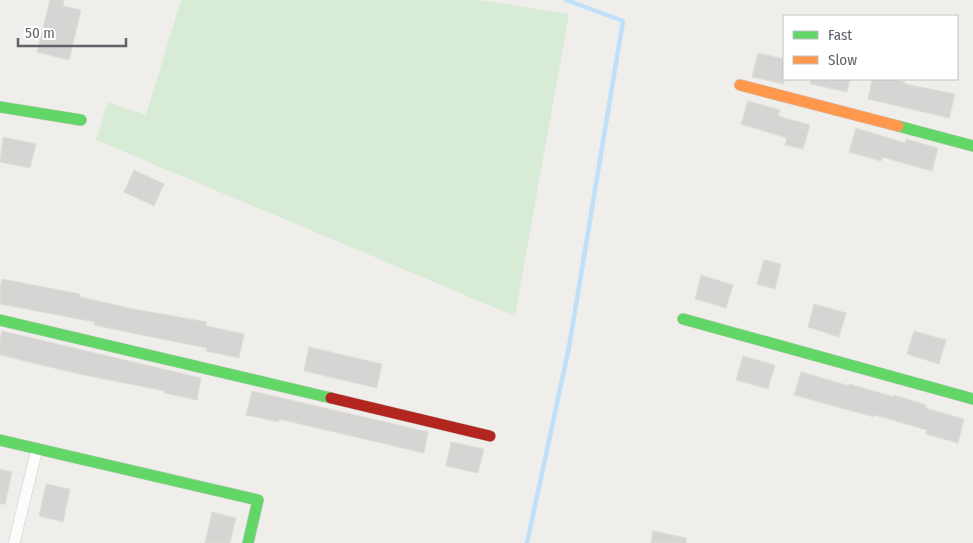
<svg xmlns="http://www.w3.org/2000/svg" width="973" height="543" font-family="'Fira Sans Condensed',sans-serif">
<rect width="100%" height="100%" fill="#efeeea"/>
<path fill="#d8ebd6" d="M181,0H480L569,14L515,316L96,140L108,102L146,115Z"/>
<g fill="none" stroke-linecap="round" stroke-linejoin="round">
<path stroke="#bfe0f9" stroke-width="4.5" d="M527,543L569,347L623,21L566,0"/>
</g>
<g fill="#d6d5d3" stroke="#deddd9">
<path d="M50,0H64L63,6L81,10L69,60L37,52Z"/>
<path d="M758,53L784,59V84L752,77Z"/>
<path d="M811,79H850L847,92L810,84Z"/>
<path d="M872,79H891L905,82V84L955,94L949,118L868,99Z"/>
<path d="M748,101L780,110L778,116L810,125L803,149L785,145L787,138L741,124Z"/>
<path d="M856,128L905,143L906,139L938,148L932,171L882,157L881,161L849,152Z"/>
<path d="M3,137L36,144L30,168L0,162Z"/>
<path d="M134,170L164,184L154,206L124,192Z"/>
<path d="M764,260L781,264L775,289L757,284Z"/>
<path d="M701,275L733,285L726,308L695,299Z"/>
<path d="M2,279L80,294V297L138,310L207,322L206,326L244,334L239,358L206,351L207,348L127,332L94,325L95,322L0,304V290Z"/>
<path d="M814,304L846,313L839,337L808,327Z"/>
<path d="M2,331L201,378L197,400L164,393L165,391L79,374L0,355V341Z"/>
<path d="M914,331L946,340L939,364L907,354Z"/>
<path d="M309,347L382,364L377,388L304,371Z"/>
<path d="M743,356L775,365L768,389L736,380Z"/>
<path d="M801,372L849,386V384L894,397V395L926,405L925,408L964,419L958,443L926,434L927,430L875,415L874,417L794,395Z"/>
<path d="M252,391L428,432L424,453L279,419V422L246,415Z"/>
<path d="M451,442L484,449L478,473L446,466Z"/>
<path d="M0,469L12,472L5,504H0Z"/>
<path d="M46,484L70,489L63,522L39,516Z"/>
<path d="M212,512L236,518L230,543H205Z"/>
<path d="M653,531L686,538V543H651Z"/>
</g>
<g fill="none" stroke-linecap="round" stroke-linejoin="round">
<g stroke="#cbcccc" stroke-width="12">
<path id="street" d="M14,543L37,449"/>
</g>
<g stroke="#cacacb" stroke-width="12">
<g id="fast">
<path d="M0,107L81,120"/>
<path d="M898,126L973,146"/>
<path d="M683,319L973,399"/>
<path d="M0,320L331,398"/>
<path d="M0,440L258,500L248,543"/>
</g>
</g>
<g stroke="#cacacb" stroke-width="12">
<path id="slow" d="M740,85L898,126"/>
</g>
<g stroke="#cacacb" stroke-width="12">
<path id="jam" d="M331,398L490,436"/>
</g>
<use href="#street" stroke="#fdfcfc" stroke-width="11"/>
<use href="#fast" stroke="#63d668" stroke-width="11"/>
<use href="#slow" stroke="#ff974d" stroke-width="11"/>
<use href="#jam" stroke="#b3261e" stroke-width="11"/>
</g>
<rect x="783" y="15" width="175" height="65" fill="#ffffff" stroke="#bfc1c3"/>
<rect x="793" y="31" width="25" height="8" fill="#63d668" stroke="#bfc1c3"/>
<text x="828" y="40" font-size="15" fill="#5f6368">Fast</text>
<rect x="793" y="56" width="25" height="8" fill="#ff974d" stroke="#bfc1c3"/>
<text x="828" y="65" font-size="15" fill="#5f6368">Slow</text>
<path d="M18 38v8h108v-8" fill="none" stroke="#5f6368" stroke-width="2.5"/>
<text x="25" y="38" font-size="15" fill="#5f6368" stroke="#ffffff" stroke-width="4" paint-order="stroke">50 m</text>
</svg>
